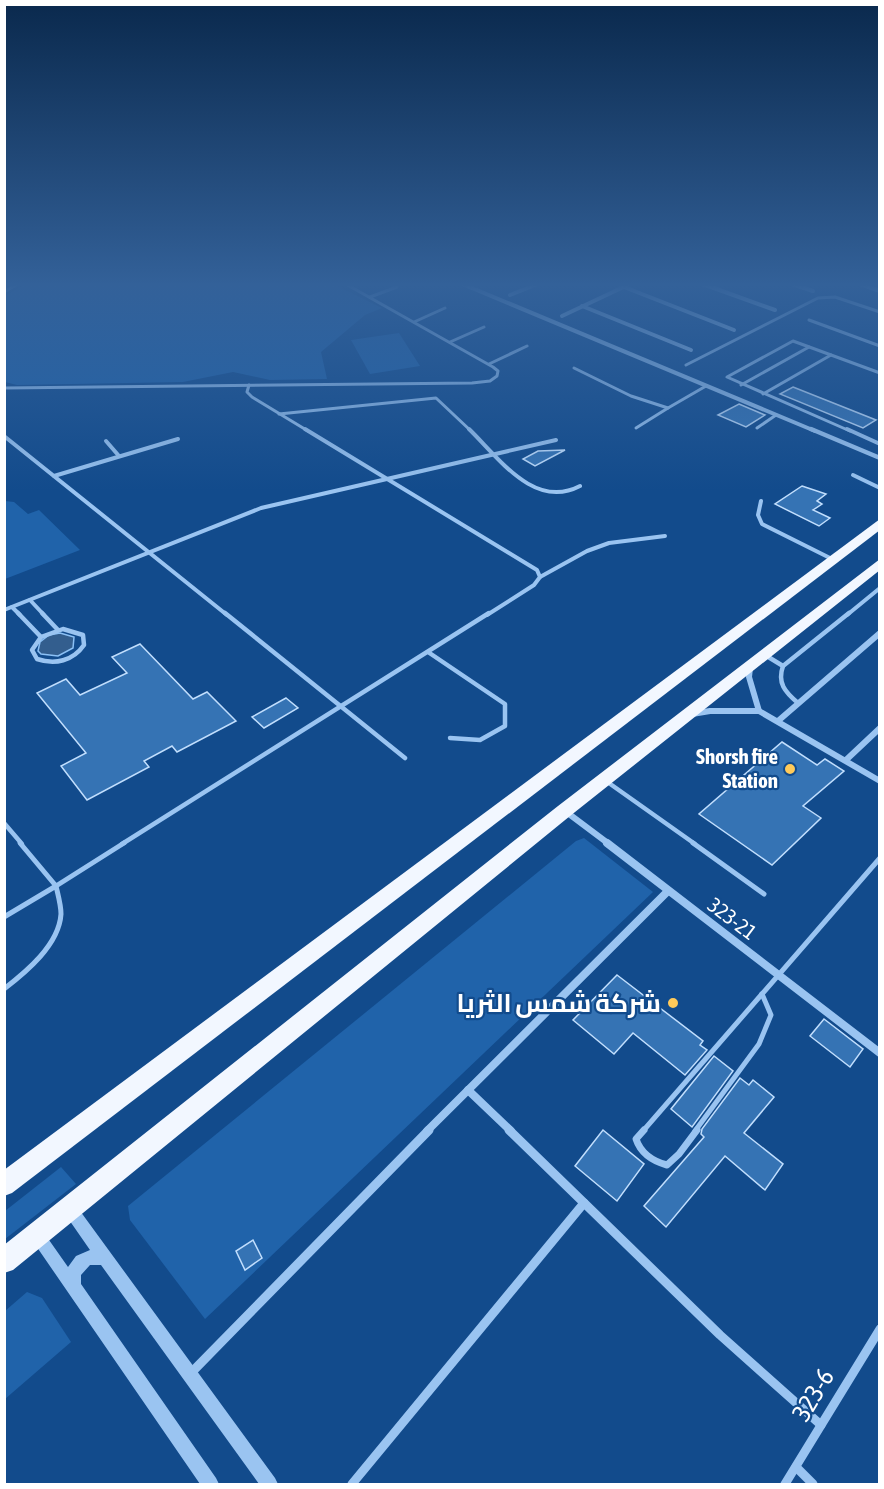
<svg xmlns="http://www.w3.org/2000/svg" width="884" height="1489" font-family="'Asap Condensed',Cairo,sans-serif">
<rect width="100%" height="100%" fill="#124b8c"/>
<g fill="#2063aa">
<path d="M27,283H331L382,308L365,315L321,352L327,379L270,380L233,372L183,382L17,385L5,382V296Z"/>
<path d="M399,333L420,366L370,374L351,340Z"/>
<path d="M5,501L14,502L28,514L39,510L80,550L5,579Z"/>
<path d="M584,838L653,892L205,1319L130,1220L128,1206L576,841Z"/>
<path d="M61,1167L76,1184L5,1239V1211Z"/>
<path d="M27,1292L42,1298L71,1342L5,1399V1311Z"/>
</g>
<path fill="#335e8e" stroke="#8bc0f5" stroke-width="1.5" d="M60,633L74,637L73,648L58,656L41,654L38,651L40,642L49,635Z"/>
<g fill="#3573b4" stroke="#c1defd" stroke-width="1.5">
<path d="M793,387L876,420L863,428L780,394Z"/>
<path d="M739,404L765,415L746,427L718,415Z"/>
<path d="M565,450L535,466L523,459L538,451Z"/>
<path d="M802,486L826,494L817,501L822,504L813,510L830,518L819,526L775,504Z"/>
<path d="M140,644L193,699L207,692L236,721L177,752L172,746L144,761L149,767L87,800L61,766L86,753L37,693L66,679L80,695L127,673L112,657Z"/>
<path d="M286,698L298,708L264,728L252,717Z"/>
<path d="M782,742L817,765L825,759L844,771L803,806L821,818L772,865L699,814Z"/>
<path d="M617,975L703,1041L700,1045L707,1050L685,1075L633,1033L614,1054L573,1020Z"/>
<path d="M824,1019L863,1049L850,1067L810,1036Z"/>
<path d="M714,1056L733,1071L692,1127L671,1109Z"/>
<path d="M740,1078L749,1085L753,1080L774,1097L744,1133L783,1164L765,1190L725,1156L666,1227L644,1206L704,1137L701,1134L702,1129Z"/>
<path d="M603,1130L644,1164L617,1201L575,1166Z"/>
<path d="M253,1240L262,1258L245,1270L236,1251Z"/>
</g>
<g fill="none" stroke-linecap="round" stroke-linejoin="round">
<g stroke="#9ac4f1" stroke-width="3">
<path d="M4,292L19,283"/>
<path d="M370,297L397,287"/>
<path d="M809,320L880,346"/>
<path d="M414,322L445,308"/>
<path d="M450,342L484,327"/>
<path d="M489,364L527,346"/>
<path d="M686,365L818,298L835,297L880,312"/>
<path d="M574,368L631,396L668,408L706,386"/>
<path d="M249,385L247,392L252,397L308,431"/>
<path d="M741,385L809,347"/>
<path d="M4,388L472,383L490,381L497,376L498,371L493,367L344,283"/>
<path d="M763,394L831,355"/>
<path d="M279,414L436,398L471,431"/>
<path d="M636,428L668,408"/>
<path d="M757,428L776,415"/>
<path d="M850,431L727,377L793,341L880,373"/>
</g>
<g stroke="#9ac4f1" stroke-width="4">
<path d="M305,429L537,570L540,577L534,585L487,615"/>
<path d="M469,429C499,458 534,510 580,486"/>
<path d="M847,429L880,444"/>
<path d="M4,436L227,615"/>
<path d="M106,441L119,456"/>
<path d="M853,475L880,488"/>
<path d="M54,476L178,439"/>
<path d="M761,501L758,515L762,524L832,559"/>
<path d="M540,577L587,551L609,543L665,536"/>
<path d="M30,600L44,615"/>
<path d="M12,607L20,615"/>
<path d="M4,610L261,508L556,440"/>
<path d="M847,615L880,588"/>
</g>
<g stroke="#9ac4f1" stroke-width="4.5">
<path d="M18,613L41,637"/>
<path d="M42,613L58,630"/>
<path d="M225,613L405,758"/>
<path d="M63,629L83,635L84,645C73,661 55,665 37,659L32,650L41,637Z"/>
<path d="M428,652L505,704V726L480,740L450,738"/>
<path d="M765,655L783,666"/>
<path d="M798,703C785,692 777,683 783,666L849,613"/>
<path d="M606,781L695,844"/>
<path d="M4,823L22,844"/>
<path d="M122,844L489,613"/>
</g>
<g stroke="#9ac4f1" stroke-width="5">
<path d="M20,843L56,886L124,843"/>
<path d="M693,843L764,894"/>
<path d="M4,917L56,886C58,895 61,905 61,914C59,945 26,972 4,989"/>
<path d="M762,994L880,858"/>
<path d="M643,1131L762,994"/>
<path d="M695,1131L759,1044L771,1015L762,994"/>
</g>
<path stroke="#9ac4f1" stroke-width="7" d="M644,1130L636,1139C641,1154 652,1161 667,1165L679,1154L697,1130"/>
<g stroke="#9ac4f1" stroke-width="4">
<path d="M460,283L815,431"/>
<path d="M700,283L775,310"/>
<path d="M789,283L813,291"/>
<path d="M857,283L880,291"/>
<path d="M624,287L734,330"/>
<path d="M510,295L540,283"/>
<path d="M582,306L691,350"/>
<path d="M562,316L632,283"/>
</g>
<path stroke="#9ac4f1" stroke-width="4.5" d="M811,429L880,458"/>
<g stroke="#9ac4f1" stroke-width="6">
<path d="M750,668L749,677L759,711"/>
<path d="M692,714L710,711H759L880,781"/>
<path d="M778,721L880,633"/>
<path d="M846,760L880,728"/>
<path d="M565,811L609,844"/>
</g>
<g stroke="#9ac4f1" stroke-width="8">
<path d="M607,843L880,1053"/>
<path d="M468,1090L511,1131"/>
<path d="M427,1131L668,891"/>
</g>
<g stroke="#9ac4f1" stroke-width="9">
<path d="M509,1130L720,1335L821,1425"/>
<path d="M190,1374L429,1130"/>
<path d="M796,1467L813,1484"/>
<path d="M352,1484L584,1203"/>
<path d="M785,1484L880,1329"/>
</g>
<path fill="#9ac4f1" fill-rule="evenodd" d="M70,1201L75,1204L275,1478L278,1484H259L101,1265H90L81,1275V1284L216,1478L219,1484H200L32,1240L29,1235L32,1230L37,1227L42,1230L68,1267L76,1256L90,1250L65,1214L62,1209L65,1204Z"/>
<g fill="#f2f7ff" fill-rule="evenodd">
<path d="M880,519V530L12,1193L4,1196V1170Z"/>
<path d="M880,559V570L570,816L13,1270L4,1273V1245L558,806Z"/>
</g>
</g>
<linearGradient id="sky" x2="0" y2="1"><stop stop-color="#0a294d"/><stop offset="0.58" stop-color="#336199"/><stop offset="1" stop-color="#336199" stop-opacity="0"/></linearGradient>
<rect width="884" height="491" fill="url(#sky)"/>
<g fill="#ffca5a" stroke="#124b8c" stroke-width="2">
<circle cx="790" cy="769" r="6"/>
<circle cx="673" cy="1003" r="6"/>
</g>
<g text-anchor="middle" stroke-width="4.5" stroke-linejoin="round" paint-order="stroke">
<g font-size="21" font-weight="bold" fill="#fff" stroke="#124b8c" text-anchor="end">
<text x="778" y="764">Shorsh fire<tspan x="778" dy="24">Station</tspan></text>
</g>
<g font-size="21" fill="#fff" stroke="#124b8c">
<text transform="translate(732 919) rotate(37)" y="7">323-21</text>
</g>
<g font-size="26" font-weight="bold" fill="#fff" stroke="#124b8c" text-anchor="end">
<text x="661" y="1012">شركة شمس الثريا</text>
</g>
<g font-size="26" fill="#fff" stroke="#124b8c">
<text transform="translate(813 1395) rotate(-59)" y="9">323-6</text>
</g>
</g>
<rect width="884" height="1489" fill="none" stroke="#ffffff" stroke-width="12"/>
</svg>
